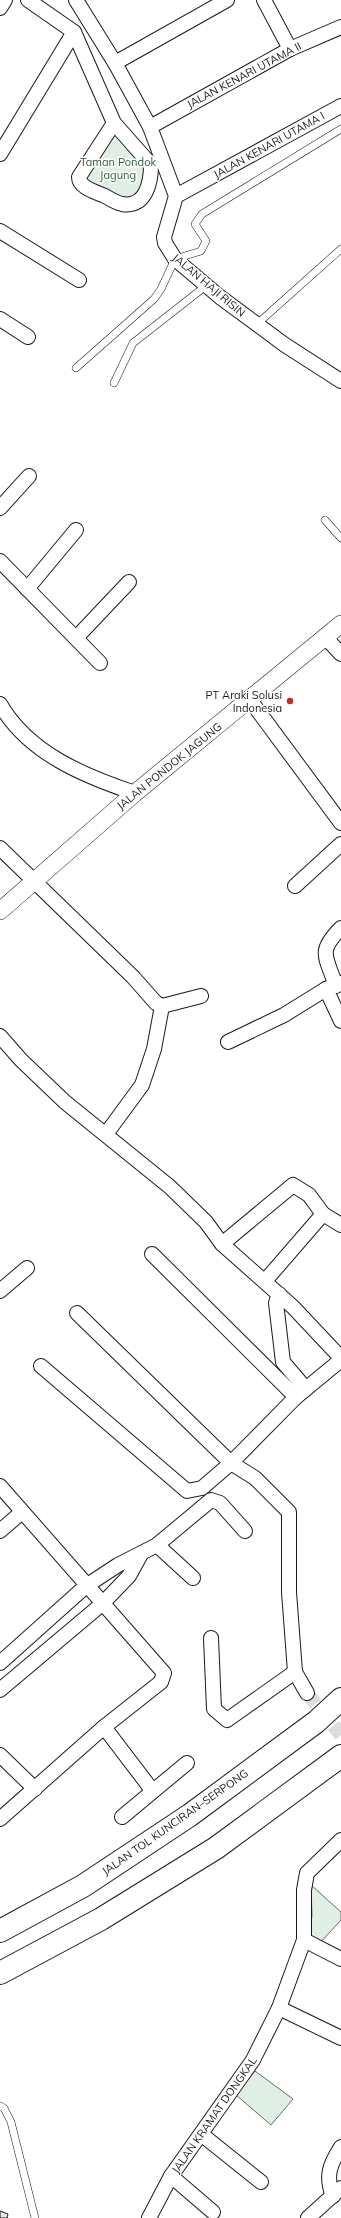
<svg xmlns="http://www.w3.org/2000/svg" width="341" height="2218" font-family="Mulish,sans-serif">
<rect width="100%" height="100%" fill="#fff"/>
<g fill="#e0efe3" stroke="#6a6a6a">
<path d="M114,123L147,159L140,201L103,195L79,177Z"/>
<path d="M311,1885L341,1912V1920L319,1944L309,1939L312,1915Z"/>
<path d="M255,2071L293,2099L271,2125L236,2095Z"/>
</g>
<path fill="#e6e6e6" stroke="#1a1a1a" d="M0,2211L8,2214L7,2218H0Z"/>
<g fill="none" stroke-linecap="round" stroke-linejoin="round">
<path stroke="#ddd" stroke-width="14" stroke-dasharray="14 7" stroke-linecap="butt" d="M307,1693L341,1735"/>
<g stroke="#1a1a1a" stroke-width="8">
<g id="service">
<path d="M257,324L341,249"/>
<path d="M76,368L154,299L161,289L175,259L201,251L206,241L195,224L202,214L341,129"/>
<path d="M114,383L133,343L207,285"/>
<path d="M325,520L341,538"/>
<path d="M0,2106L4,2108L11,2122L35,2218"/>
</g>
</g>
<g stroke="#1a1a1a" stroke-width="16">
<g id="minor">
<path d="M76,0L115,63L150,127L176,196L164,237L165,243L175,259L220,297L285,345L341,381"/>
<path d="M264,0L290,49"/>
<path d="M0,8L5,0"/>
<path d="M74,32L114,123L151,165C151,182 146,208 122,204C117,203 110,199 105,196C96,192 79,188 79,177L114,123"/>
<path d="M115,63L227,0"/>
<path d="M150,127L290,49L341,27"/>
<path d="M0,154L74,32L28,0"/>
<path d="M176,196L341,106"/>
<path d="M0,231L79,280"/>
<path d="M0,319L28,337"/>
<path d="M0,508L29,476"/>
<path d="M0,561L100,663"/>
<path d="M27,589L76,530"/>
<path d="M325,637L341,654"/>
<path d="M76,638L129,582"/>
<path d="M250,700L341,823"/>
<path d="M0,704C28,753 84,776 135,793"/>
<path d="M0,848L133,977L156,1003L162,1006L201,996"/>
<path d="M295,886L341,844"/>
<path d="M336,986C326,956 317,952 341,928"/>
<path d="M326,989L341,1021"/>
<path d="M0,1036L21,1060L65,1102L170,1187L206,1222L222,1244L293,1307L341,1358"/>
<path d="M228,1042L284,1015L326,989L341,983"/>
<path d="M106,1134L142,1085L154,1049L162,1006"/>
<path d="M323,1214L341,1225"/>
<path d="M222,1244L293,1185L309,1195L323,1214L265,1281"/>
<path d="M152,1254L296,1397"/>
<path d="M0,1291L27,1268"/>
<path d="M279,1294L276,1303L283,1362L306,1389"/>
<path d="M77,1313L231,1463L255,1478L289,1512V1592L295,1672L307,1693"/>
<path d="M41,1366L187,1491L202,1488L231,1463L296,1397L341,1360"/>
<path d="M0,1486L164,1673L161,1682L104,1727L0,1819"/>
<path d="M0,1531L22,1512"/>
<path d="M157,1545L193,1578"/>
<path d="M211,1638L214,1709L227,1720L295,1672"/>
<path d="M0,1663L86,1586L118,1565L157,1545L211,1500L220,1503L245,1531"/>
<path d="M0,1690L102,1604L129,1576L140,1556"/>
<path d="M104,1727L152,1790"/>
<path d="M0,1755L35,1789"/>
<path d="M122,1817L187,1763"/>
<path d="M304,1940L341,1959"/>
<path d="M279,2008L341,2038"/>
<path d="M201,2134L261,2182"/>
<path d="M171,2176L213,2212"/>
<path d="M333,2196C325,2176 330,2164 341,2147"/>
<path d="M149,2218L171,2176L253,2060L279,2008L304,1940V1890L307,1873L341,1840"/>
<path d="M308,2218L341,2188"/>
</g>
</g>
<g stroke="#1a1a1a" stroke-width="18">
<path id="tertiary" d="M0,911L135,793L341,624"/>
</g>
<g stroke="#1a1a1a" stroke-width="24">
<g id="motorway">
<path d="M0,1931L83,1886L190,1815L316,1722L341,1699"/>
<path d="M0,1973L101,1919L216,1848L341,1756"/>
</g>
</g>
<use href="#service" stroke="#fff" stroke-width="7"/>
<use href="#minor" stroke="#fff" stroke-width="14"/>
<use href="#tertiary" stroke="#fff" stroke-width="17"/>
<use href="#motorway" stroke="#fff" stroke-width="22"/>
</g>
<circle fill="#c62828" stroke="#fff" stroke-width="1.5" cx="290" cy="701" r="4"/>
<g text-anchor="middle" stroke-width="3" stroke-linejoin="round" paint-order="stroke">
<g font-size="11" fill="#1a1a1a" stroke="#fff">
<text transform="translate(244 75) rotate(-28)" y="4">JALAN KENARI UTAMA II</text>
<text transform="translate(269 145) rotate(-29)" y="4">JALAN KENARI UTAMA I</text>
<text transform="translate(209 285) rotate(40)" y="4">JALAN HAJI RISIN</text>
<text transform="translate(169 766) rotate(-39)" y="4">JALAN PONDOK JAGUNG</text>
<text transform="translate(175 1822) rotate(-35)" y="4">JALAN TOL KUNCIRAN–SERPONG</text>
<text transform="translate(214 2115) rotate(-55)" y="4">JALAN KRAMAT DONGKAL</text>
</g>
<g font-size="11" fill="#2b5a34" stroke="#fff">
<text x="118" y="166">Taman Pondok<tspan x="118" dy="13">Jagung</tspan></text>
</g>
<g font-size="11" fill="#1a1a1a" stroke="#fff" text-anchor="end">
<text x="282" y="699">PT Araki Solusi<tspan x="282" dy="13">Indonesia</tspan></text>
</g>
</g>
</svg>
